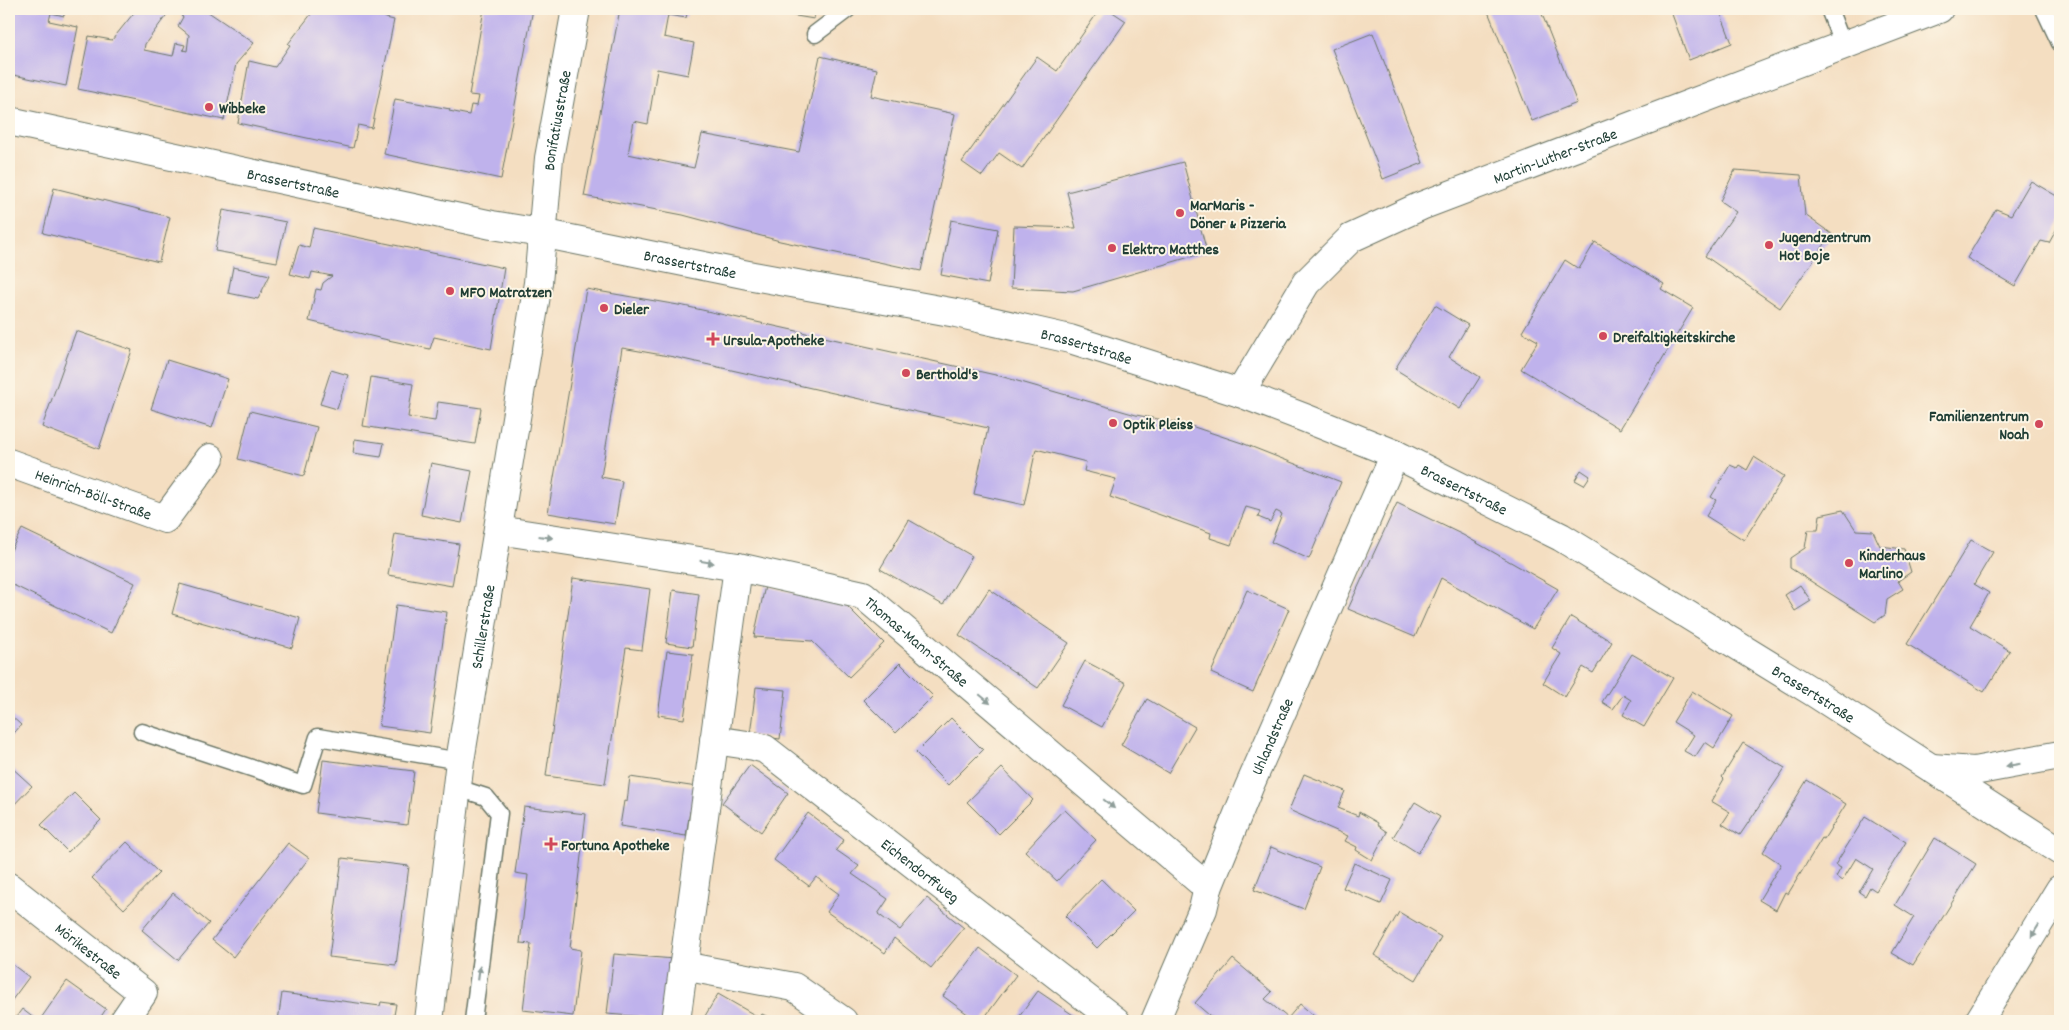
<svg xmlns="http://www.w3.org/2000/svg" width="2069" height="1030" font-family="Dekko,sans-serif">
<rect width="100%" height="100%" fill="#fcf5e5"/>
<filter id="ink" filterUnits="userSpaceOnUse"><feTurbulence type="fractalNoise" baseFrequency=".02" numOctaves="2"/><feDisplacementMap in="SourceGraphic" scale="10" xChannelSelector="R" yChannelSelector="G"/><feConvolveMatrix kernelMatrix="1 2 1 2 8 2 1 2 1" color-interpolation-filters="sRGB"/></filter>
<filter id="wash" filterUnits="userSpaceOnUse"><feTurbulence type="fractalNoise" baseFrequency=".0096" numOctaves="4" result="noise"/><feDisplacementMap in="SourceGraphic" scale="20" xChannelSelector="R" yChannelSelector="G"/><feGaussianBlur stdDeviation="1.12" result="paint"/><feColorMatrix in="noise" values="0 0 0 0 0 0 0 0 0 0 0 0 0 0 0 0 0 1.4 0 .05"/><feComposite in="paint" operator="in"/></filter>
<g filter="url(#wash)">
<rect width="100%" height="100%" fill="#f4dec1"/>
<g id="blocks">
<g fill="#bfb2ec">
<path d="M10,9H65L64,16L51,13L49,21L78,27L66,86L9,74V12Z"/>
<path d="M137,9H171L145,44L144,50L173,56L176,43L185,45L183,50L187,51L189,35L178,26L183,17L181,16L186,9H204L254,43L236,64L224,120L78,89L89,36L112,40Z"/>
<path d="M315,9H374L386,18L394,20L372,128L358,125L353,148L238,123L249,61L275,67L290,45L288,44Z"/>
<path d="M484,9H533L501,179L384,154L395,99L450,109L449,111L469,115L471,105L477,106L479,96L469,95Z"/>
<path d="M620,9H688L686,18L668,15L664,37L694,43L688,75L657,69L648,124L634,121L628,154L694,168L702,134L799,152L820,56L877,69L871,96L955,114L921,271L780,241L683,215L584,196Z"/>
<path d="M785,9H815L814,19L784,14Z"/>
<path d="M1100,9H1108L1126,21L1022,169L999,153L982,176L962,162L1037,57L1057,71Z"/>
<path d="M1487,9H1540L1577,103L1532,121Z"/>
<path d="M1670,9H1719L1732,43L1689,60Z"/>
<path d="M1373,33L1423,163L1383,179L1332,49Z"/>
<path d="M1183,162L1207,252L1073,291L1011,288L1014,226L1076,228L1067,192Z"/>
<path d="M1735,170L1801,175L1805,215L1832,234L1780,308L1705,256L1736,212L1720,201Z"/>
<path d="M2031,181L2060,198V223L2049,243L2041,241L2015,286L1967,258L1996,209L2011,215Z"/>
<path d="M54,188L170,217L159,262L43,233Z"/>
<path d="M223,210L286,222L277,262L215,251Z"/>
<path d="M951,220L998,229L988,284L941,275Z"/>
<path d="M313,228L504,268L491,349L434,337L430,349L379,338L309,321L316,289L321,290L323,283L332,276L312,272L310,279L290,274L299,245L309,248Z"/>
<path d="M1595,242L1664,284L1661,289L1693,308L1620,429L1521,369L1538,341L1522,332L1565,260L1579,269Z"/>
<path d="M233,267L270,275L258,299L228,293Z"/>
<path d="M586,289L684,306L1000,376L1136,415L1185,424L1242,443L1341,482L1309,559L1271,542L1282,514L1276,511L1270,522L1258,517L1260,511L1246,507L1231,545L1210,538L1211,533L1110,497L1116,479L1084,471L1086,462L1036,449L1024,505L974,494L988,428L674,357L622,348L601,477L622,481L615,524L548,513Z"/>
<path d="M1435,305L1468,325L1449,357L1480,377L1460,409L1395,369Z"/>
<path d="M76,331L132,350L99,449L42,427Z"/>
<path d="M167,360L228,379L212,428L151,409Z"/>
<path d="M331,370L348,375L337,409L320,404Z"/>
<path d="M371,377L413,384L408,417L435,421L438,402L481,408L475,444L363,426Z"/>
<path d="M250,411L317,427L304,476L238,459Z"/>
<path d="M355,439L384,443L381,457L353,453Z"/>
<path d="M1754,457L1784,476L1744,540L1706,516L1716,500L1711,497L1730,465L1737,468L1739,465L1747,470Z"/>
<path d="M431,463L472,471L462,523L421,515Z"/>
<path d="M1581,470L1590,476L1584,485L1575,480Z"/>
<path d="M1397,503L1463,535L1558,589L1533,629L1441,578L1415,637L1348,609Z"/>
<path d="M1843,510L1856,530L1873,531L1880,546L1904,549L1911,572L1898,581L1903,589L1887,599L1885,615L1875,622L1790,568V558L1805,548L1808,530H1818L1820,515Z"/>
<path d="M909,520L972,556L943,605L880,569Z"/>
<path d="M22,529L135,583L111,633L9,583V554Z"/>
<path d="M395,534L459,544L452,586L388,575Z"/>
<path d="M1971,540L1993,552L1974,584L1989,593L1970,626L2010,651L1984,692L1907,644Z"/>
<path d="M573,578L650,589L642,650L626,648L605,784L546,776Z"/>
<path d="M180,584L300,618L292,648L172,614Z"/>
<path d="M1800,585L1811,601L1795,611L1785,595Z"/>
<path d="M765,586L847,606L884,643L849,677L812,641L754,637Z"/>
<path d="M989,589L1069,643L1038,688L959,635Z"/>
<path d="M673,590L699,594L692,647L666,643Z"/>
<path d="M1247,590L1289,609L1253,692L1211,673Z"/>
<path d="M396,605L447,612L430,733L379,726Z"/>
<path d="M1571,617L1612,642L1593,673L1583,667L1565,697L1543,683L1561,654L1552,648Z"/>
<path d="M667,651L693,654L684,719L658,715Z"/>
<path d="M1632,654L1673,678L1644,727L1623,715L1631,700L1623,695L1613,709L1602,702Z"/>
<path d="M1085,661L1126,683L1102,727L1061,705Z"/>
<path d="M900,663L933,696L896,733L863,700Z"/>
<path d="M756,687L786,690L780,739L750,735Z"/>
<path d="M1692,691L1733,716L1714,748L1705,742L1695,757L1684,751L1694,735L1673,722Z"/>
<path d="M1147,699L1195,727L1168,773L1121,745Z"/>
<path d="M9,714L21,725L9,739Z"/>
<path d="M951,718L983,750L948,785L916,753Z"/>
<path d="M1743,743L1785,768L1740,835L1722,824L1730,812L1711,801L1724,779L1722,777Z"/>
<path d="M323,760L414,771L407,825L316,813Z"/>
<path d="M9,765L32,786L9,810Z"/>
<path d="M750,765L788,793L761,832L722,803Z"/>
<path d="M1002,768L1033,800L999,834L967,802Z"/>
<path d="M1304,774L1345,791L1338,808L1358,816L1359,812L1378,823L1377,825L1387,832L1372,860L1356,850L1357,847L1345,841L1348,836L1289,810Z"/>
<path d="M630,777L697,787L693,812L690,811L686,836L620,826L624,801L627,802Z"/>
<path d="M1807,780L1846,804L1824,839L1822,838L1788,894L1785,892L1776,910L1759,900L1781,864L1763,852Z"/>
<path d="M74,793L101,820L68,852L41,825Z"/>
<path d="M1415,802L1440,817L1418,853L1393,837Z"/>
<path d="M524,807L586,814L570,948L581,950L573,1016L523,1010L531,944L520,943L528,875L515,873Z"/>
<path d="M1064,809L1096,840L1057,881L1025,851Z"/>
<path d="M808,813L844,840L836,850L859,866L852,874L888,899L878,914L900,930L927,898L964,928L931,968L894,938L885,953L827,912L839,894L816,877L809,886L774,860Z"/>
<path d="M1865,817L1906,842L1876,891L1870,887L1865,896L1859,892L1873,869L1856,858L1842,881L1836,877L1841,868L1835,865Z"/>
<path d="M1935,838L1976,864L1913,965L1892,953L1914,917L1895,905Z"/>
<path d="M127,842L159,873L124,909L92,878Z"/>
<path d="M288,843L309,858L233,957L212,940Z"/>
<path d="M1271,847L1320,867L1304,909L1254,890Z"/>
<path d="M342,858L409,866L396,965L329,957Z"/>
<path d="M1354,863L1392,880L1381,904L1343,888Z"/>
<path d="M1101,879L1134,911L1097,948L1065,916Z"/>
<path d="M173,893L209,923L178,960L142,930Z"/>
<path d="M1399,912L1441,937L1416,980L1374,955Z"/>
<path d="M980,948L1016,975L982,1021H977L943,996Z"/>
<path d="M614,954L674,959L668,1021H644V1017L607,1014Z"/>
<path d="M1233,959L1272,992L1265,999L1288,1018L1300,1004L1320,1021H1216L1195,1003Z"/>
<path d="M9,962L29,977L9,1004Z"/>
<path d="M67,981L106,1009L98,1021H39Z"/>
<path d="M1038,991L1076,1017L1073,1021H1016Z"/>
<path d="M282,993L380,1006L381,1002L396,1004L393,1021H278Z"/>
<path d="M718,994L760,1018L762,1014L776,1021H702Z"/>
<path d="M22,1009L35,1019L33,1021H13Z"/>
</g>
</g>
</g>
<g filter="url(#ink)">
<use href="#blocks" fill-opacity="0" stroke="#6a7565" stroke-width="1"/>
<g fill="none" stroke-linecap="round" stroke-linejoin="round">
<g stroke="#6a7565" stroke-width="19">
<g id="service">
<path d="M1829,9L1843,45"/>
<path d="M2044,9L2060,43"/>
<path d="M815,34L848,9"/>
<path d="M142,732L303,785L318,737L460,761"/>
<path d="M458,788L486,797L499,813L473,1021"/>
</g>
</g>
<g stroke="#6a7565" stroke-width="30">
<g id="minor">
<path id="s1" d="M1240,393L1306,283L1351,238L1421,206L1939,9"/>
<path id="s2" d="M9,463L165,519L210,458"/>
<path id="s3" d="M498,530L738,567L863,595L1208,888"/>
<path id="s4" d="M714,740L754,746L765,749L1116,1021"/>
<path id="s5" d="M9,887L143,993L124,1021"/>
<path d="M683,966L794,987L843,1021"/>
<path d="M676,1021L738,567"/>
<path id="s6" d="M1155,1021L1203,909L1208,888L1249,787L1395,454"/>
</g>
</g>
<g stroke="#6a7565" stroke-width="30">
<g id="tertiary">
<path id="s7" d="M429,1021L460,761L538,283L549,158L576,9"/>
</g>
</g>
<g stroke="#6a7565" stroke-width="30">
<g id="secondary">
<path id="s8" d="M9,121L492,225L541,233L753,276L956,313L1070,339L1240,393L1305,418L1395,454L1561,537L1813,692L2060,851"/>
<path d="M1979,1021L2060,889"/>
</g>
</g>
<g stroke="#6a7565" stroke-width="30">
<path id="primary" d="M1932,768L1974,771L2060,755"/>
</g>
<use href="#service" stroke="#fff" stroke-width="16"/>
<use href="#minor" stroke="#fff" stroke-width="28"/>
<use href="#tertiary" stroke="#fff" stroke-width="28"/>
<use href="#secondary" stroke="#fff" stroke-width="28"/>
<use href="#primary" stroke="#fff" stroke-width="28"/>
</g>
<defs><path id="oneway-solid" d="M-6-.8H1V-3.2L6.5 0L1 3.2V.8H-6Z" transform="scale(1.25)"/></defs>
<g fill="#8f9e9a">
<use href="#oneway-solid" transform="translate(546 537) rotate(8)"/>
<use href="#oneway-solid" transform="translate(707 562) rotate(9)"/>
<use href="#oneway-solid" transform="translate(985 699) rotate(40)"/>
<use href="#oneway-solid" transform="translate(2013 765) rotate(171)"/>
<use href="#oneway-solid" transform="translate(1109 804) rotate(40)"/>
<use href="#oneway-solid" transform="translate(2035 931) rotate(122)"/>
<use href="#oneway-solid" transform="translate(479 973) rotate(-83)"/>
</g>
</g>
<g fill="#d1495b" stroke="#fcf5e5" stroke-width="2">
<circle cx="209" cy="107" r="5"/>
<circle cx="1180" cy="213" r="5"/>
<circle cx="1769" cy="245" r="5"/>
<circle cx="1112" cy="248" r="5"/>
<circle cx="450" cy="291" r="5"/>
<circle cx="604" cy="308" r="5"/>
<circle cx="1603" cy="336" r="5"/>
<path d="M710.5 331.5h5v5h5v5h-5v5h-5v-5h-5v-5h5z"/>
<circle cx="906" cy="373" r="5"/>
<circle cx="1113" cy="423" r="5"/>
<circle cx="2039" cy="424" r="5"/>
<circle cx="1849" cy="563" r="5"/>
<path d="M548.5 836.5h5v5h5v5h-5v5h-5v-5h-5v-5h5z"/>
</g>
<g text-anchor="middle" stroke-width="4" stroke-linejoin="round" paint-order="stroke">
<g font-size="16" font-weight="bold" fill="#1f3d34" stroke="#fcf5e5" text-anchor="start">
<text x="219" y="113">Wibbeke</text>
<text x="1190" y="210">MarMaris -<tspan x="1190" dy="18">Döner &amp; Pizzeria</tspan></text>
<text x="1779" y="242">Jugendzentrum<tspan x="1779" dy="18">Hot Boje</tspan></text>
<text x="1122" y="254">Elektro Matthes</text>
<text x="460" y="297">MFO Matratzen</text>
<text x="614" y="314">Dieler</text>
<text x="1613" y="342">Dreifaltigkeitskirche</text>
<text x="723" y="345">Ursula-Apotheke</text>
<text x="916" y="379">Berthold's</text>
<text x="2029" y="421" text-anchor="end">Familienzentrum<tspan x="2029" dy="18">Noah</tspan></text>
<text x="1123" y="429">Optik Pleiss</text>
<text x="1859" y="560">Kinderhaus<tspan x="1859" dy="18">Marlino</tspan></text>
<text x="561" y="850">Fortuna Apotheke</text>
</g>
<g font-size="16" fill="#1f3d34" stroke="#fcf5e5">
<text dy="6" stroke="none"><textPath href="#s7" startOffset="910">Bonifatiusstraße</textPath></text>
<text dy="6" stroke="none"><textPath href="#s1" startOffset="412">Martin-Luther-Straße</textPath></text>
<text dy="6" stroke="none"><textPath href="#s8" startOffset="291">Brassertstraße</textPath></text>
<text dy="6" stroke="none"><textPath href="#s8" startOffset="696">Brassertstraße</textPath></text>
<text dy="6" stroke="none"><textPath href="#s8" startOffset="1101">Brassertstraße</textPath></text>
<text dy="6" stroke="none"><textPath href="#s8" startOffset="1506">Brassertstraße</textPath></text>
<text dy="6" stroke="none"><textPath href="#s2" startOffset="90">Heinrich-Böll-Straße</textPath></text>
<text dy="6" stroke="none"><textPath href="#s7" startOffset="398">Schillerstraße</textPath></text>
<text dy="6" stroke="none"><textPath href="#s3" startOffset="442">Thomas-Mann-Straße</textPath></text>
<text dy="6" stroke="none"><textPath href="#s8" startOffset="1911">Brassertstraße</textPath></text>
<text dy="6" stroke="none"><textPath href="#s6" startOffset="308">Uhlandstraße</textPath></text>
<text dy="6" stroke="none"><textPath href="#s4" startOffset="249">Eichendorffweg</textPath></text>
<text dy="6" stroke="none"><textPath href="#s5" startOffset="102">Mörikestraße</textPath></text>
</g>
</g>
<rect width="2069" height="1030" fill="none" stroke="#fcf5e5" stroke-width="30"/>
</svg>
